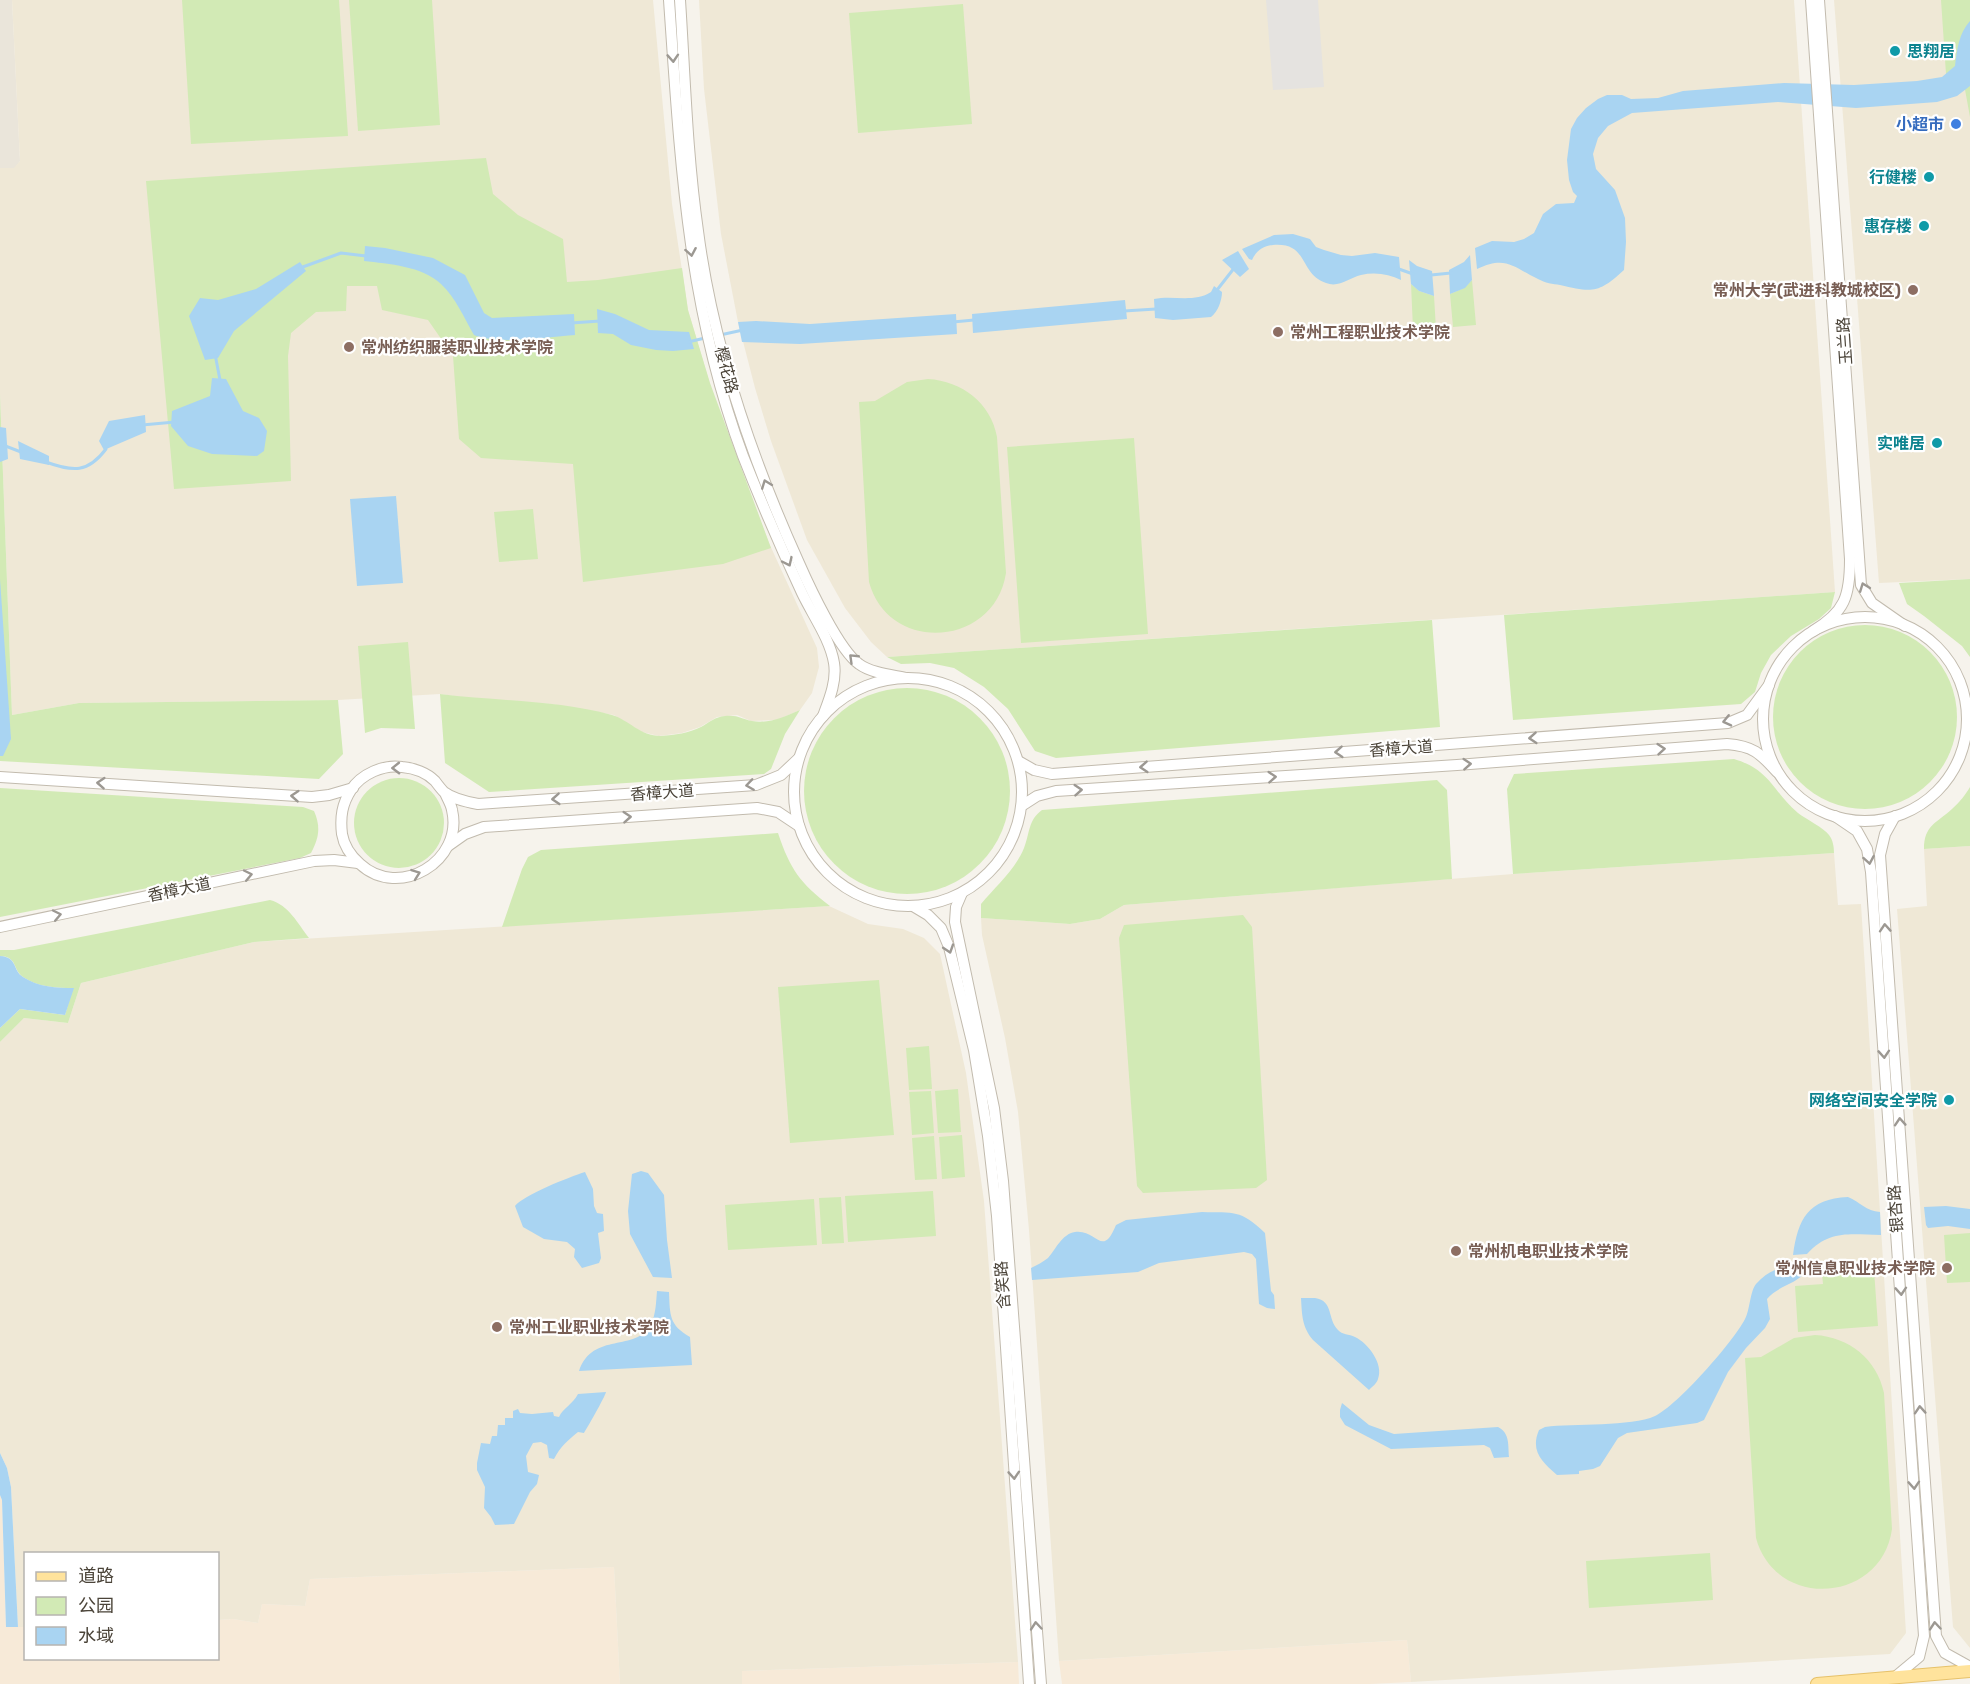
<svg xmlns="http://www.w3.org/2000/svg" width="1970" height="1684" font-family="Rubik,'Noto Sans SC',sans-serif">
<rect width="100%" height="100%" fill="#f6f3ec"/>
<path fill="#eae5da" d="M0,0H12L20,161L15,168H0Z"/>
<g fill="#f7ead8">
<path d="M0,1495L2,1500L6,1627H25L26,1658H218V1620L233,1619L258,1623L262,1604L305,1606L310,1579L614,1567L620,1684H0Z"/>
<path d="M1407,1640L1411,1682L1370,1684H1062L1059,1661Z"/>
<path d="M1018,1662L1019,1684H742V1671Z"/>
</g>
<g fill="#efe8d6">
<path d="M12,0H653L672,204L688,310L717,408L769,543L817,648L819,667L812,693L800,710L777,720L751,721L737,715L717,717L700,727L682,733L659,736L638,731L614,715L551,704L476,699L440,694L338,700L79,703L12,715L0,394V168H14L20,161Z"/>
<path d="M699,0H1794L1835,592L887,657L871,642L845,608L807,540L771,441L755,388L738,322L721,234L704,89Z"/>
<path d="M1834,0H1970V579L1879,583Z"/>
<path d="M1970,846V1648L1953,1627L1897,909L1927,906L1924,849Z"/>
<path d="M1834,853L1838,905L1861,904L1906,1633L1890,1654L1411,1682L1407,1640L1059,1661L1029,1230L1018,1112L1005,1038L982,935L981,918L1070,924L1100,919L1124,905L1513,874Z"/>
<path d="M829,906L868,924L903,929L924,938L940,954L966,1073L984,1201L1018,1662L742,1671V1684H620L614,1567L310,1579L305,1606L262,1604L258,1623L233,1619L218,1620V1554H26L25,1627H18L11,1487L7,1468L0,1453V1042L24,1018L68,1023L81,983L254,942Z"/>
</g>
<g fill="#d2eab5">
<path d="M182,0H339L348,136L191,144Z"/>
<path d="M349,0H432L440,125L358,131Z"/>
<path d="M1941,0H1970V117L1962,73L1946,74Z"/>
<path d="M963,4L972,124L858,133L849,13Z"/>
<path d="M486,158L493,194L518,215L563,239L567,282L598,280L682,268L688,310L710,383L771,548L723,564L583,582L573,464L481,458L459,439L453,356L428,320L382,310L377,286H347L346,311L316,312L291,333L288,356L291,481L174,489L146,181Z"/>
<path d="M1472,280L1476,325L1453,327L1450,294L1464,288Z"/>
<path d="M1411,284L1419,291L1434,296L1436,329H1413Z"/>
<path d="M928,379C962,381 991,403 997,437L1006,573C995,647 889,655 869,582L859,402L875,401L907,382Z"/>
<path d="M0,394L12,715L79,703L338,700L343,754L319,779L0,761Z"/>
<path d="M1134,438L1148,634L1021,643L1007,447Z"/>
<path d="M533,509L538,559L499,562L494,512Z"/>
<path d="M1970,579V657L1962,646L1924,616L1907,604L1899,583Z"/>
<path d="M1835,592L1831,608L1819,619L1791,636L1771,655L1761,673L1755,692L1741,704L1513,720L1504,615Z"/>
<path d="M1432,620L1440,727L1056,758L1035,751L1008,709L984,687L954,668L930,663L901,664L887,657Z"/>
<circle cx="1865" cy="717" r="92"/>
<path d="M408,642L415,729L381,728L365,733L358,646Z"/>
<circle cx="907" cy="791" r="103"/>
<path d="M440,694C495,701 558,700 612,715C629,720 640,736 661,736C675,735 689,733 701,727C710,722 715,717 725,716C740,715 740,719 752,721C769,724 784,717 800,710L785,734L771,769L764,774L489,792L445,763Z"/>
<path d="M1734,759C1771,770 1772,791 1798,813C1806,819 1824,828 1829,835C1833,840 1834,847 1834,853L1513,874L1507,789L1514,774Z"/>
<circle cx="399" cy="823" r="45"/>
<path d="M1437,780L1447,790L1452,879L1124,905L1100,919L1070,924L981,918V904C996,886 1015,870 1024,848C1030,833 1028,820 1042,810Z"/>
<path d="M1970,787V846L1924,849C1924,825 1937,823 1952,809C1959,803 1966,794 1970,787Z"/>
<path d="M0,788L303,807L314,811C321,827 319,838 311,853L300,858L0,917Z"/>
<path d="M778,833C790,869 800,883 830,906L502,927L522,869L528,857L541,850Z"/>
<path d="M270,900C289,905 298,924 309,938L254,942L81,983L68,1023L24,1018L0,1042V1028L20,1009L65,1015L73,988C57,988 37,987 23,977C12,969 18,957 0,956V950H14Z"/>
<path d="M1243,915L1252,927L1267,1180L1256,1188L1143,1193L1137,1186L1119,938L1124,925Z"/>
<path d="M879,980L894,1135L790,1143L778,987Z"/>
<path d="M929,1046L932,1089L909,1090L906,1048Z"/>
<path d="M958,1089L961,1132L938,1133L935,1091Z"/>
<path d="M931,1091L934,1133L912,1135L909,1092Z"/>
<path d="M962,1135L965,1177L942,1179L939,1137Z"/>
<path d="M934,1136L937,1179L915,1180L912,1138Z"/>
<path d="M933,1191L936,1236L848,1242L845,1196Z"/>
<path d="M841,1197L844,1243L822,1244L819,1198Z"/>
<path d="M814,1199L817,1245L728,1250L725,1205Z"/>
<path d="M1970,1233V1282L1947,1283L1944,1235Z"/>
<path d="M1874,1270L1878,1326L1798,1332L1795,1286L1823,1284L1822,1274Z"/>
<path d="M1815,1335C1849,1337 1877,1359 1884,1393L1892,1529C1882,1603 1776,1611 1756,1538L1745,1358L1761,1357L1794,1338Z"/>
<path d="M1710,1553L1713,1600L1589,1608L1586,1561Z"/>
</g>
<path fill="#e5e3e0" d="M1266,0H1318L1324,87L1273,90Z"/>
<g fill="#a9d4f2">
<path d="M1970,21V86L1957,96L1937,102L1856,108L1778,102L1632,113L1608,126L1598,138L1593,154L1596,169L1615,190L1625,218L1626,242L1624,270C1599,293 1593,293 1560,285C1553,284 1545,283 1538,279C1513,267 1506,255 1477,269L1475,248L1492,241L1514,242L1524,239L1534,233L1543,214L1556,204L1574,203L1577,196L1573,192L1569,180L1567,160L1571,129L1577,118L1586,108L1598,99L1607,95H1622L1631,99L1658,98L1683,91L1784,83L1854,85L1917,81L1942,77L1955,66C1957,49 1959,33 1970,21Z"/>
<path d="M1293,234L1310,239L1316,247L1324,250L1341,255L1352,256L1375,253L1399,257L1401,280C1389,274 1375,272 1361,275C1349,278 1339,288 1326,283C1299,274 1309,242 1273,245C1263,246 1256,251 1252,260L1249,259L1242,249L1274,235Z"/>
<path d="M365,246L385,248L433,258L465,275L484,313L492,318L574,314L575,335C550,337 496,345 474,335C464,318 456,298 441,284C422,266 389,264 364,261Z"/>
<path d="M1238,251L1249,269L1240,277L1222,260Z"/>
<path d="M1470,255L1472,280L1465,288L1450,294L1449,270L1464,262Z"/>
<path d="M1409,260L1417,266L1432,271L1434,296L1419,291L1411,284Z"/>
<path d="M300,262L306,271L234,331L218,358L205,360L189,316L200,298L218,300L256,289Z"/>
<path d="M1214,286L1222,292C1222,300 1218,312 1211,317L1173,320L1155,318L1154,299C1173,295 1194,303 1211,292Z"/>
<path d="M1125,300L1127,319L973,333L972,314Z"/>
<path d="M597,309L615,314L649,330L689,332L694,349L673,351L656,350L631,345L613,334L598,333Z"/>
<path d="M956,314L957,334L800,344L742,342L738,322L756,321L810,324Z"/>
<path d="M212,378L226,379L243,411L259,418L267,431L264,451L257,456L212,454L188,446L171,426L172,411L210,396Z"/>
<path d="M145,415L146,432L104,450L99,441L109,421Z"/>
<path d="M0,427L6,428L8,459L0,462Z"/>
<path d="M18,441L49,456V465L20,459Z"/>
<path d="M396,496L403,583L357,586L350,499Z"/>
<path d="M0,579L11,739L3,756H0Z"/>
<path d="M0,956C18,957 12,970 23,977C38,987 57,988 74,988L65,1015L20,1009L0,1028Z"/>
<path d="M641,1171L648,1173L664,1195L667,1240L672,1278L653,1277L630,1234L628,1211L632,1174Z"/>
<path d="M585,1172L593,1189L594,1206L597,1213L603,1214L604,1231L598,1233L601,1258L599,1263L582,1268L574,1257L575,1249L567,1242L544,1239L523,1227L515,1206C524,1195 569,1177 585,1172Z"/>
<path d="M1848,1197C1860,1202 1866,1211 1880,1212L1881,1235C1851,1235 1830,1229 1807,1254L1793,1255C1798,1219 1808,1199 1848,1197Z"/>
<path d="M1946,1206L1970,1209V1229L1948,1226L1928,1228L1926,1225L1924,1207Z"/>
<path d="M1202,1212C1234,1213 1240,1209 1265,1233L1271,1291L1274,1295L1275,1309L1267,1308L1259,1304L1256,1259L1252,1254L1244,1252L1159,1263L1138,1272L1032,1280L1031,1268C1037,1265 1043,1262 1048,1258C1056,1249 1062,1234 1075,1232C1097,1229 1102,1259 1116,1225L1126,1220Z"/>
<path d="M1810,1265C1802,1284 1779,1284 1767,1299L1770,1319L1765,1328L1746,1348L1728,1372L1704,1420L1697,1423L1627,1433L1618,1438L1600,1466L1593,1469L1579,1471V1474L1557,1475C1542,1462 1530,1451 1539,1430L1545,1427C1574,1423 1631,1427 1655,1416C1677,1406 1734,1341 1745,1319C1750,1310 1750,1291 1756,1284C1772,1266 1788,1266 1810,1265Z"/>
<path d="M657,1291L669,1292C670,1315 669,1325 690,1337L692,1365L579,1371C593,1331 636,1353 651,1324C656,1314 656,1302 657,1291Z"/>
<path d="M1315,1298C1334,1301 1327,1319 1338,1330C1342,1335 1349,1334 1355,1337C1368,1343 1384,1364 1378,1379C1377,1383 1372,1387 1369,1390L1313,1340C1302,1327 1302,1315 1301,1298Z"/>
<path d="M606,1392C605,1397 586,1430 584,1433L578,1432C568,1440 560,1447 554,1459L549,1458L547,1445L541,1442L533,1443L526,1456L528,1472L539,1475L537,1484L530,1492L514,1524L495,1525L491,1517L484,1508L485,1487L477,1470V1463L481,1443L490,1444L492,1436H497L498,1425H505V1418H513V1411L518,1409L520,1413L532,1414L553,1412L554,1416L559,1417C563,1408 573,1404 578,1394Z"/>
<path d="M1342,1403L1369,1425L1394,1434L1498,1427C1510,1433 1508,1445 1509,1457L1494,1458L1490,1448L1484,1445L1391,1449L1345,1425L1340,1417V1410Z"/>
<path d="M0,1453L7,1468L11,1487L18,1627H6L2,1500L0,1495Z"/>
</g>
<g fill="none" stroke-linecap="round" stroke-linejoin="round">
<g stroke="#a9d4f2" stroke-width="3">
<path d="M300,268L341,253L366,256"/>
<path d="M1396,268L1413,274"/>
<path d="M1431,275L1451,273"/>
<path d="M1217,290L1235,267"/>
<path d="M1124,311L1156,309"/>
<path d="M953,322L974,320"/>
<path d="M571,323L600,321"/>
<path d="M720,335L743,330"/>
<path d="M688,342L705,338"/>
<path d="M215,354L220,380"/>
<path d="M142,425L175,422"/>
<path d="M0,444L21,452"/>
<path d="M46,462C73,472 88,473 106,449"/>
</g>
<g stroke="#c2bbae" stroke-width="12">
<g id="minor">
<path d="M669,0C680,157 687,306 743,456C761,502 781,548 802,593C813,616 830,639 834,663C837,681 829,700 823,716"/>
<path d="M680,0C685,77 687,154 698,231C713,347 751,457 799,563C810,588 839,650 859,664C871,673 892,675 906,678"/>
<path d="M1811,0L1850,559C1850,596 1845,612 1813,631"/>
<path d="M1819,0L1861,585L1872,603L1905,626"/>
<circle cx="1865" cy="719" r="102"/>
<circle cx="908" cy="792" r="114"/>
<path d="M1020,762L1034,770L1052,774L1728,723L1747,715L1769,685"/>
<path d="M0,777L312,797L329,795L353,788"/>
<path d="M445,793C447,798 451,804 452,810C464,861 399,900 360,864C351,856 344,846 342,834C340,817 342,804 351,790C361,774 384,764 402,767C414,768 427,773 435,781C438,785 441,789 444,792C453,799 467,802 478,804L756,785L781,775L798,759"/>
<path d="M1023,805L1037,796L1056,791L1457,765L1727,744C1753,746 1760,753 1777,772"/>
<path d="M1835,816L1857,831L1867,849L1871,872L1924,1636L1919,1657L1895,1677"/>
<path d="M1895,816L1885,834L1880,855L1936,1636L1945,1653L1970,1667"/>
<path d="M448,846L465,834L484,827L757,808L778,812L799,826"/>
<path d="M962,893L956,907L955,922L994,1108L1003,1181L1041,1684"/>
<path d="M913,906L928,915L941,928L949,947L974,1050L988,1136L997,1216L1029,1684"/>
<path d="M0,927L314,861L334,860L358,863"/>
</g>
</g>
<g stroke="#e6c16a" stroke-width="14">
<path id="major" d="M1817,1684L1970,1671"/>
</g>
<use href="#minor" stroke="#fff" stroke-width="10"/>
<use href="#major" stroke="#ffe39c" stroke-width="12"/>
</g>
<defs><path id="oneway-chevron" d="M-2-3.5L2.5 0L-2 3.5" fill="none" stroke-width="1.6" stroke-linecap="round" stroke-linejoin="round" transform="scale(1.5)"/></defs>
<g stroke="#9c9892">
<use href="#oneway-chevron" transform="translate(673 58) rotate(86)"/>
<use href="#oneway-chevron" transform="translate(691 252) rotate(80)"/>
<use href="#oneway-chevron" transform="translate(766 484) rotate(-111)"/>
<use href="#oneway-chevron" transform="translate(788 562) rotate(65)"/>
<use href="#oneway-chevron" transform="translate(1864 587) rotate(-111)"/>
<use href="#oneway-chevron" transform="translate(853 658) rotate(-136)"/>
<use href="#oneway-chevron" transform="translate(1727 721) rotate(167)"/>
<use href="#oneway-chevron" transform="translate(1533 738) rotate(176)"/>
<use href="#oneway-chevron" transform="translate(1661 749) rotate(-5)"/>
<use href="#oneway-chevron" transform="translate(1339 752) rotate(176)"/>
<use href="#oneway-chevron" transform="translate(1467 764) rotate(-4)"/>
<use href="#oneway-chevron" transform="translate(1144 767) rotate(176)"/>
<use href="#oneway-chevron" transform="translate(396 768) rotate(179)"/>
<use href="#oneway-chevron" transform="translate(1272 777) rotate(-4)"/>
<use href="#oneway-chevron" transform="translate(101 783) rotate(-176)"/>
<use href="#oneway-chevron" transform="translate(750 785) rotate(172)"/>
<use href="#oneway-chevron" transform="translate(1078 790) rotate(-4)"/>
<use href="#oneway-chevron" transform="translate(295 796) rotate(-176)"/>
<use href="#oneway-chevron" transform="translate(556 799) rotate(176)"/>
<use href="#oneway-chevron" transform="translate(627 817) rotate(-4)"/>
<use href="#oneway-chevron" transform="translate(1869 860) rotate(80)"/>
<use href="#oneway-chevron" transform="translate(416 874) rotate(-20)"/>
<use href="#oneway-chevron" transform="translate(248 875) rotate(-12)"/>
<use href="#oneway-chevron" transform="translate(57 915) rotate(-12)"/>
<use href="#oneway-chevron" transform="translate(1885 928) rotate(-94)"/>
<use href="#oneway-chevron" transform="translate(949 949) rotate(72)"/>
<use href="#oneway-chevron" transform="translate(1884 1054) rotate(86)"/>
<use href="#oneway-chevron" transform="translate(1900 1122) rotate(-94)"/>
<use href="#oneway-chevron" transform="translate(1901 1291) rotate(86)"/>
<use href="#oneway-chevron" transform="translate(1920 1410) rotate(-94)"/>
<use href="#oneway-chevron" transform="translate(1014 1475) rotate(86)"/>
<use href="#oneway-chevron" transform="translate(1914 1485) rotate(86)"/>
<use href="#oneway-chevron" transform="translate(1036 1626) rotate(-95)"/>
<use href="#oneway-chevron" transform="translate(1935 1626) rotate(-95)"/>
</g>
<g fill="#0f9aa8" stroke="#fff" stroke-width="2">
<circle cx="1895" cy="51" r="6"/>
<circle cx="1929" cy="177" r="6"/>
<circle cx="1924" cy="226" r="6"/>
<circle cx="1937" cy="443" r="6"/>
<circle cx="1949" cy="1100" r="6"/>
</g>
<circle fill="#3f7fe0" stroke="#fff" stroke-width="2" cx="1956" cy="124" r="6"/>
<g fill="#8d6e63" stroke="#fff" stroke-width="2">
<circle cx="1913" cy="290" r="6"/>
<circle cx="1278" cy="332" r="6"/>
<circle cx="349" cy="347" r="6"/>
<circle cx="1456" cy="1251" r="6"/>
<circle cx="1947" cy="1268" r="6"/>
<circle cx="497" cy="1327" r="6"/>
</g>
<g text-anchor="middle" stroke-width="4.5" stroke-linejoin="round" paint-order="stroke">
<g font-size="16" font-weight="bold" fill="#0d838f" stroke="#fff" text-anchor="end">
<text x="1907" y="57" text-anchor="start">思翔居</text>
<text x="1917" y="183">行健楼</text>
<text x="1912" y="232">惠存楼</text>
<text x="1925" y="449">实唯居</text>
<text x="1937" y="1106">网络空间安全学院</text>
</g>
<g font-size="16" font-weight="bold" fill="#366cbe" stroke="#fff" text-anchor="end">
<text x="1944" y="130">小超市</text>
</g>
<g font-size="16" font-weight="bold" fill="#785e54" stroke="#fff" text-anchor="start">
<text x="1901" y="296" text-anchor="end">常州大学(武进科教城校区)</text>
<text x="1290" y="338">常州工程职业技术学院</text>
<text x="361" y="353">常州纺织服装职业技术学院</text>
<text x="1468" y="1257">常州机电职业技术学院</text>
<text x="1935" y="1274" text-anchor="end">常州信息职业技术学院</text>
<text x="509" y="1333">常州工业职业技术学院</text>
</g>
<g font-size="16" fill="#4b4439" stroke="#fff">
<text transform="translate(1844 341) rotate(-94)" y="6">玉兰路</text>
<text transform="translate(727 370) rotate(75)" y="6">樱花路</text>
<text transform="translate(1401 748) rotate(-4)" y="6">香樟大道</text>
<text transform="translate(662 792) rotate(-4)" y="6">香樟大道</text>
<text transform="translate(179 889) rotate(-12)" y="6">香樟大道</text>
<text transform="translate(1895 1209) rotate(-94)" y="6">银杏路</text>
<text transform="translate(1002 1285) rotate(-94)" y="6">含笑路</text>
</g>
</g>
<rect x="24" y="1552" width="195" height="108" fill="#ffffff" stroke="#b7b4b0" stroke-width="1.5"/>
<rect x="36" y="1572" width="30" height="9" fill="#ffe39c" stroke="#b7b4b0" stroke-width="1.5"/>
<text x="78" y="1582" font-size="18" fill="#4b4439">道路</text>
<rect x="36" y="1597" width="30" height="18" fill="#d2eab5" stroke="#b7b4b0" stroke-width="1.5"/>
<text x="78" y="1612" font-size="18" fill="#4b4439">公园</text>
<rect x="36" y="1627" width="30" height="18" fill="#a9d4f2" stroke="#b7b4b0" stroke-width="1.5"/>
<text x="78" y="1642" font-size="18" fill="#4b4439">水域</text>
</svg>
